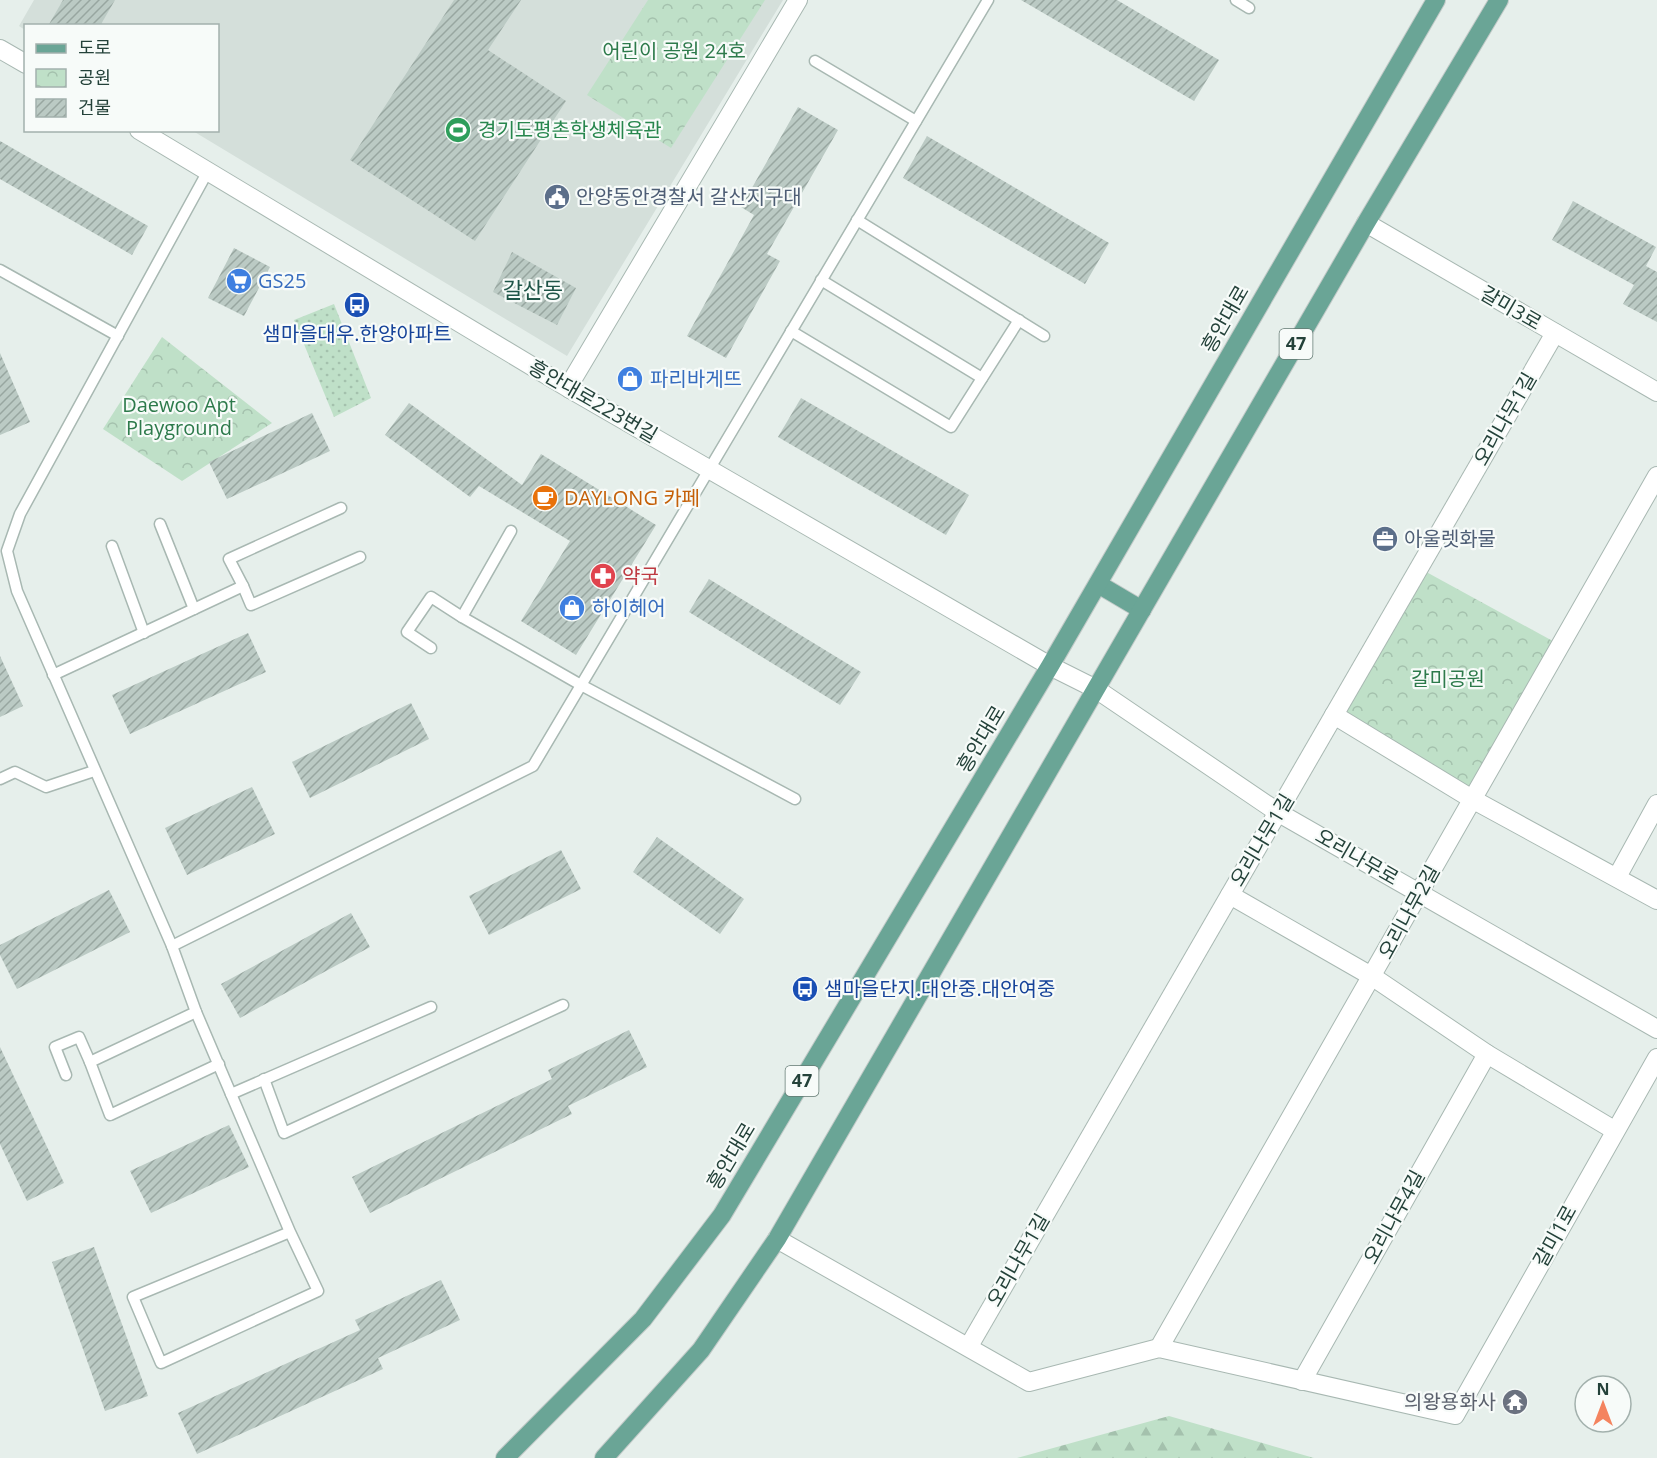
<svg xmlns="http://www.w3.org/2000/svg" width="1657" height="1458" font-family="'Open Sans','Noto Sans KR',sans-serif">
<defs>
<pattern id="grass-dots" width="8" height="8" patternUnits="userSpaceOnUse" patternTransform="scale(1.5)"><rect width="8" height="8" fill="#bfe0c8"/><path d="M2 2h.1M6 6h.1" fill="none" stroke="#a4c1ad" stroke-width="1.8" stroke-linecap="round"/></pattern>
<pattern id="forest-firs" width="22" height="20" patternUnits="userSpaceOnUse" patternTransform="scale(1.5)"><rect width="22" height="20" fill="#bfe0c8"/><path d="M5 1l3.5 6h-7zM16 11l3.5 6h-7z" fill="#a4c1ad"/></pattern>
<pattern id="park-crowns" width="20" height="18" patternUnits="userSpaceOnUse" patternTransform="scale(1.5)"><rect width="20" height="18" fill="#bfe0c8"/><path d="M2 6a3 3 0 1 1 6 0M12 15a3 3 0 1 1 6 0" fill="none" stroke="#a4c1ad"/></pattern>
<pattern id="building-hatch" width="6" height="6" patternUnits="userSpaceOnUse" patternTransform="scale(1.5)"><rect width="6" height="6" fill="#bbcac4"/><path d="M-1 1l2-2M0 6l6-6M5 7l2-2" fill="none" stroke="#98a6a0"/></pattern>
</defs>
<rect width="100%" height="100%" fill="#e6efeb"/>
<path fill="#d4dfda" d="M34,0H783L567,356L193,131L218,130V26H26L25,30L19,26Z"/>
<path fill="url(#grass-dots)" d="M334,304L371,398L334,417L294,320Z"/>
<path fill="url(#forest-firs)" d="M1169,1416L1314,1458H1017Z"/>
<g fill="url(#park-crowns)">
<path d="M648,0H765L671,148L587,95Z"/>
<path d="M162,337L272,423L182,481L103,429Z"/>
<path d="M1419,568L1560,645L1472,799L1334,715Z"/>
</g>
<g fill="url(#building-hatch)">
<path d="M63,0H115L100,26H48Z"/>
<path d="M454,0H521L488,50L566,101L475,241L350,160Z"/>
<path d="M1021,0H1117L1219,60L1194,101Z"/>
<path d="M798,107L838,130L767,254L780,261L726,358L687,336L754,215L741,207Z"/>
<path d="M927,136L1109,243L1085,284L903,178Z"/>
<path d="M0,141L148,226L132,255L0,179Z"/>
<path d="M1573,201L1656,247L1646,266L1657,272V322L1623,304L1634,285L1552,240Z"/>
<path d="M234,248L270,267L244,316L208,298Z"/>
<path d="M512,252L576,288L557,325L493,292Z"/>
<path d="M0,353L30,422L0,435Z"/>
<path d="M801,398L969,495L946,535L778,437Z"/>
<path d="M409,403L522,485L541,454L656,525L576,655L521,621L570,541L479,486L470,497L385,435Z"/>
<path d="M312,413L330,451L227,499L209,462Z"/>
<path d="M709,579L861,672L840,705L689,612Z"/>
<path d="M248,633L266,672L130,734L112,695Z"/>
<path d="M0,656L23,706L0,717Z"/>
<path d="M411,703L429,739L310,798L292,762Z"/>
<path d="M252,787L275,834L187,875L165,828Z"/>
<path d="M657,837L744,899L720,934L633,872Z"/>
<path d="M561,850L581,889L489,935L469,896Z"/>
<path d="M109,890L130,932L17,989L0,955V945Z"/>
<path d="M351,913L370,947L240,1018L221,984Z"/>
<path d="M629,1030L647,1067L568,1106L572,1114L370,1213L352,1177L552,1079L548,1070Z"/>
<path d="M0,1047L64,1183L27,1201L0,1144Z"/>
<path d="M229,1125L249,1167L151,1213L130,1171Z"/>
<path d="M94,1247L148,1396L105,1411L52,1262Z"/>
<path d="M441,1280L460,1320L378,1358L383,1369L197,1454L178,1413L360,1330L355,1320Z"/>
</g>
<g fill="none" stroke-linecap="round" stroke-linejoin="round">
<g stroke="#a8b8b2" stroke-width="13">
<g id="lane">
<path d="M1236,0L1249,8"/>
<path d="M815,61L916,121"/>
<path d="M208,171L20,514L7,551L17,591L172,946L196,1012L290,1232L133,1297L161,1363L318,1291L290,1232"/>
<path d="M857,220L1044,336"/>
<path d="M0,270L118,336"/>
<path d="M821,280L982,378"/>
<path d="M791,331L951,427L1019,320"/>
<path d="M160,524L194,609"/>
<path d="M511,531L462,617L581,685L795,799"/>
<path d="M112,546L144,633"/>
<path d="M243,586L251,605L360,557"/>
<path d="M431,648L407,632L431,597L462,617"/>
<path d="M53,675L243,586L229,559L341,508"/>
<path d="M0,779L15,772L46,787L94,771"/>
<path d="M172,946L533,766L988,0"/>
<path d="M196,1012L90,1062L110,1115L219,1064"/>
<path d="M66,1075L55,1047L79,1037L90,1062"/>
<path d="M264,1079L284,1133L563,1005"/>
<path d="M231,1094L431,1007"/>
</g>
</g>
<g stroke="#a8b8b2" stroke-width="20">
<g id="street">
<path d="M0,49L26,64"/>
<path d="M139,130L570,389L1050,666L1096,689L1279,813L1657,1029"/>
<path d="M1366,223L1657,392"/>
<path d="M570,389L574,377L798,0"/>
<path d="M1334,715L1472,799L1657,900"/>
<path d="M1617,877L1657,804"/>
<path d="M1230,895L1373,977L1487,1054L1614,1130"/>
<path d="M777,1239L1029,1382L1159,1348L1455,1415L1657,1058"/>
<path d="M969,1346L1555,333"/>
<path d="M1159,1348L1657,476"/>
<path d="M1302,1381L1487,1054"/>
</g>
</g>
<g stroke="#c2cac8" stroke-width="20">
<g id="primary">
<path d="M1098,584L1142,610"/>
<path d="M505,1458L643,1319L722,1215L1050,666L1436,0"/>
<path d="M604,1458L701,1350L777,1239L1366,223L1499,0"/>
</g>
</g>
<use href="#lane" stroke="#fff" stroke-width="10"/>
<use href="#street" stroke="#fff" stroke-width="18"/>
<use href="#primary" stroke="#6aa596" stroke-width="18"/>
</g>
<defs>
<g id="stadium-disc" transform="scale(1.35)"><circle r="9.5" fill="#2e9e5b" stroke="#f7fbf9"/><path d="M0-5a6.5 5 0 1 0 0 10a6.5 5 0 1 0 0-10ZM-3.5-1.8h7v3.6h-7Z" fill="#fff"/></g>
<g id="civic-disc" transform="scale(1.35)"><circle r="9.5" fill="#5c6f8a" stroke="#f7fbf9"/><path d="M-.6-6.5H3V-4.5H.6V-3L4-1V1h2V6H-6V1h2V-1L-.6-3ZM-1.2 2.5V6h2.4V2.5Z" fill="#fff"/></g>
<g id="supermarket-disc" transform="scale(1.35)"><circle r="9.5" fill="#3f7fe0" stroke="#f7fbf9"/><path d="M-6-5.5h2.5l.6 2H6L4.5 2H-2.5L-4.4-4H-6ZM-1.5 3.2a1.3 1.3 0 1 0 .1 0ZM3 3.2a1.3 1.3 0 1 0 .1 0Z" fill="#fff"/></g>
<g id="bus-disc" transform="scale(1.35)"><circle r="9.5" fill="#1a4fb4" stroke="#f7fbf9"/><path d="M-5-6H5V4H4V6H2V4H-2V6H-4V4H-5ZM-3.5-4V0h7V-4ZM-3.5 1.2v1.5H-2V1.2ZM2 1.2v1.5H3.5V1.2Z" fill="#fff"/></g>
<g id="shop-disc" transform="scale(1.35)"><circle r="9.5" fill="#3f7fe0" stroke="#f7fbf9"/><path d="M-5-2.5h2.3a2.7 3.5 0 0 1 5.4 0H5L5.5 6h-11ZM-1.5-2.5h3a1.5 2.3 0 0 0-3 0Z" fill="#fff"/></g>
<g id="cafe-disc" transform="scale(1.35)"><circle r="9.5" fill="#e8710a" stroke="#f7fbf9"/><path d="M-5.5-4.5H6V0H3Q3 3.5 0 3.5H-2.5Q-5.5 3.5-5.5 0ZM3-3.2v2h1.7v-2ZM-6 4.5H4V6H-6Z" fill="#fff"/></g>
<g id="office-disc" transform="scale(1.35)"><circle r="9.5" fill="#5c6f8a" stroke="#f7fbf9"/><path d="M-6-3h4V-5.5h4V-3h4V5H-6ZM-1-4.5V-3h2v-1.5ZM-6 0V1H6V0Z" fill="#fff"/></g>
<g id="pharmacy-disc" transform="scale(1.35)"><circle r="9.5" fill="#e0444e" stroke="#f7fbf9"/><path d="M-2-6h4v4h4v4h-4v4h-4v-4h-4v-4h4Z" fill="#fff"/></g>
<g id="temple-disc" transform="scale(1.35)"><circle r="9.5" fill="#6b7280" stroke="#f7fbf9"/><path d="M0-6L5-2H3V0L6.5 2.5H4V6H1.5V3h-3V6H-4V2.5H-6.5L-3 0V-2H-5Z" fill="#fff"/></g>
</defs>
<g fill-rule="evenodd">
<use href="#stadium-disc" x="458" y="130"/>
<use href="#civic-disc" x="557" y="197"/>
<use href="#supermarket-disc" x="239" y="281"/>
<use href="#bus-disc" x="357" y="305"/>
<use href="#shop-disc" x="630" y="379"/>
<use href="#cafe-disc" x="545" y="498"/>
<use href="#office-disc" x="1385" y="539"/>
<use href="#pharmacy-disc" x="603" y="576"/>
<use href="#shop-disc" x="572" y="608"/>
<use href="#bus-disc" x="805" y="989"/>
<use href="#temple-disc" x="1515" y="1402"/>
</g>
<g text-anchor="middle" stroke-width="4.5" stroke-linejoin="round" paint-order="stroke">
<g fill="#f7fbf9" stroke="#637a73" stroke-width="1.5">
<rect x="1279.5" y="329" width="33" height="30" rx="4.5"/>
<rect x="785.5" y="1066" width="33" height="30" rx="4.5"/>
</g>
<g font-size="18" font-weight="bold" fill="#24423a">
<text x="1296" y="350">47</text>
<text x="802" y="1087">47</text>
</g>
<g font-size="20" fill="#2d7a4b" stroke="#f7fbf9">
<text x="674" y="58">어린이 공원 24호</text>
<text x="179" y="412">Daewoo Apt<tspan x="179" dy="23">Playground</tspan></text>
<text x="1448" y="686">갈미공원</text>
</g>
<g font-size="20" fill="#27864d" stroke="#f7fbf9" text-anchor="start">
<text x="478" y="137">경기도평촌학생체육관</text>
</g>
<g font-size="20" fill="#4e5e75" stroke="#f7fbf9" text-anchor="start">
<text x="576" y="204">안양동안경찰서 갈산지구대</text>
<text x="1404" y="546">아울렛화물</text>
</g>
<g font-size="20" fill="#366cbe" stroke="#f7fbf9" text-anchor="start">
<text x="258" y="288">GS25</text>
<text x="650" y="386">파리바게뜨</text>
<text x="592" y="615">하이헤어</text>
</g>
<g font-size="20" fill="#24423a" stroke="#f7fbf9">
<text transform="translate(1511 308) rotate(30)" y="7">갈미3로</text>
<text transform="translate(1225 319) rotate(-60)" y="7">흥안대로</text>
<text transform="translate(593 401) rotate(30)" y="7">흥안대로223번길</text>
<text transform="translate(1505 419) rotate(-60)" y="7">오리나무1길</text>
<text transform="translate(981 739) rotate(-59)" y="7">흥안대로</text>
<text transform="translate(1262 840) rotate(-59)" y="7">오리나무1길</text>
<text transform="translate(1357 857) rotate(30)" y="7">오리나무로</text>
<text transform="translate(1409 912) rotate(-61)" y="7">오리나무2길</text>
<text transform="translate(731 1156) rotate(-59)" y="7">흥안대로</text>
<text transform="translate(1394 1217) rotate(-61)" y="7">오리나무4길</text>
<text transform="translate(1555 1236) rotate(-61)" y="7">갈미1로</text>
<text transform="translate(1018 1260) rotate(-60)" y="7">오리나무1길</text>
</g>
<g font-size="20" fill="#164399" stroke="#f7fbf9">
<text x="357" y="341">샘마을대우.한양아파트</text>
<text x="824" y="996" text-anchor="start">샘마을단지.대안중.대안여중</text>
</g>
<g font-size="20" fill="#c56008" stroke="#f7fbf9" text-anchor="start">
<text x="564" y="505">DAYLONG 카페</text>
</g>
<g font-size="20" fill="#be3a42" stroke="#f7fbf9" text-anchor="start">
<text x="622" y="583">약국</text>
</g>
<g font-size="20" fill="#5b616d" stroke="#f7fbf9" text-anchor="end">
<text x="1496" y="1409">의왕용화사</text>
</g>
<g font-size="22" fill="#1f5548" stroke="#f7fbf9">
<text x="533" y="298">갈산동</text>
</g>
</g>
<rect x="24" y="24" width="195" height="108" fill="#f7fbf9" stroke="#a3b1ad" stroke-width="1.5"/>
<rect x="36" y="44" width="30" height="9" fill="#6aa596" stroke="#a3b1ad" stroke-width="1.5"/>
<text x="78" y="54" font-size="18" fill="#24423a">도로</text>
<rect x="36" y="69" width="30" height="18" fill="url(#park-crowns)" stroke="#a3b1ad" stroke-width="1.5"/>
<text x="78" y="84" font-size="18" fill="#24423a">공원</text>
<rect x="36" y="99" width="30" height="18" fill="url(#building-hatch)" stroke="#a3b1ad" stroke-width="1.5"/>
<text x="78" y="114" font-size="18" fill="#24423a">건물</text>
<g transform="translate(1603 1404)"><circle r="28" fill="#f7fbf9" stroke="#a3b1ad" stroke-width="1.5"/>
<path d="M0-4.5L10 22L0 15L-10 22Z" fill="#f4845f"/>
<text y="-9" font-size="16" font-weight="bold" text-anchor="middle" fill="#24423a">N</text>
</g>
</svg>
